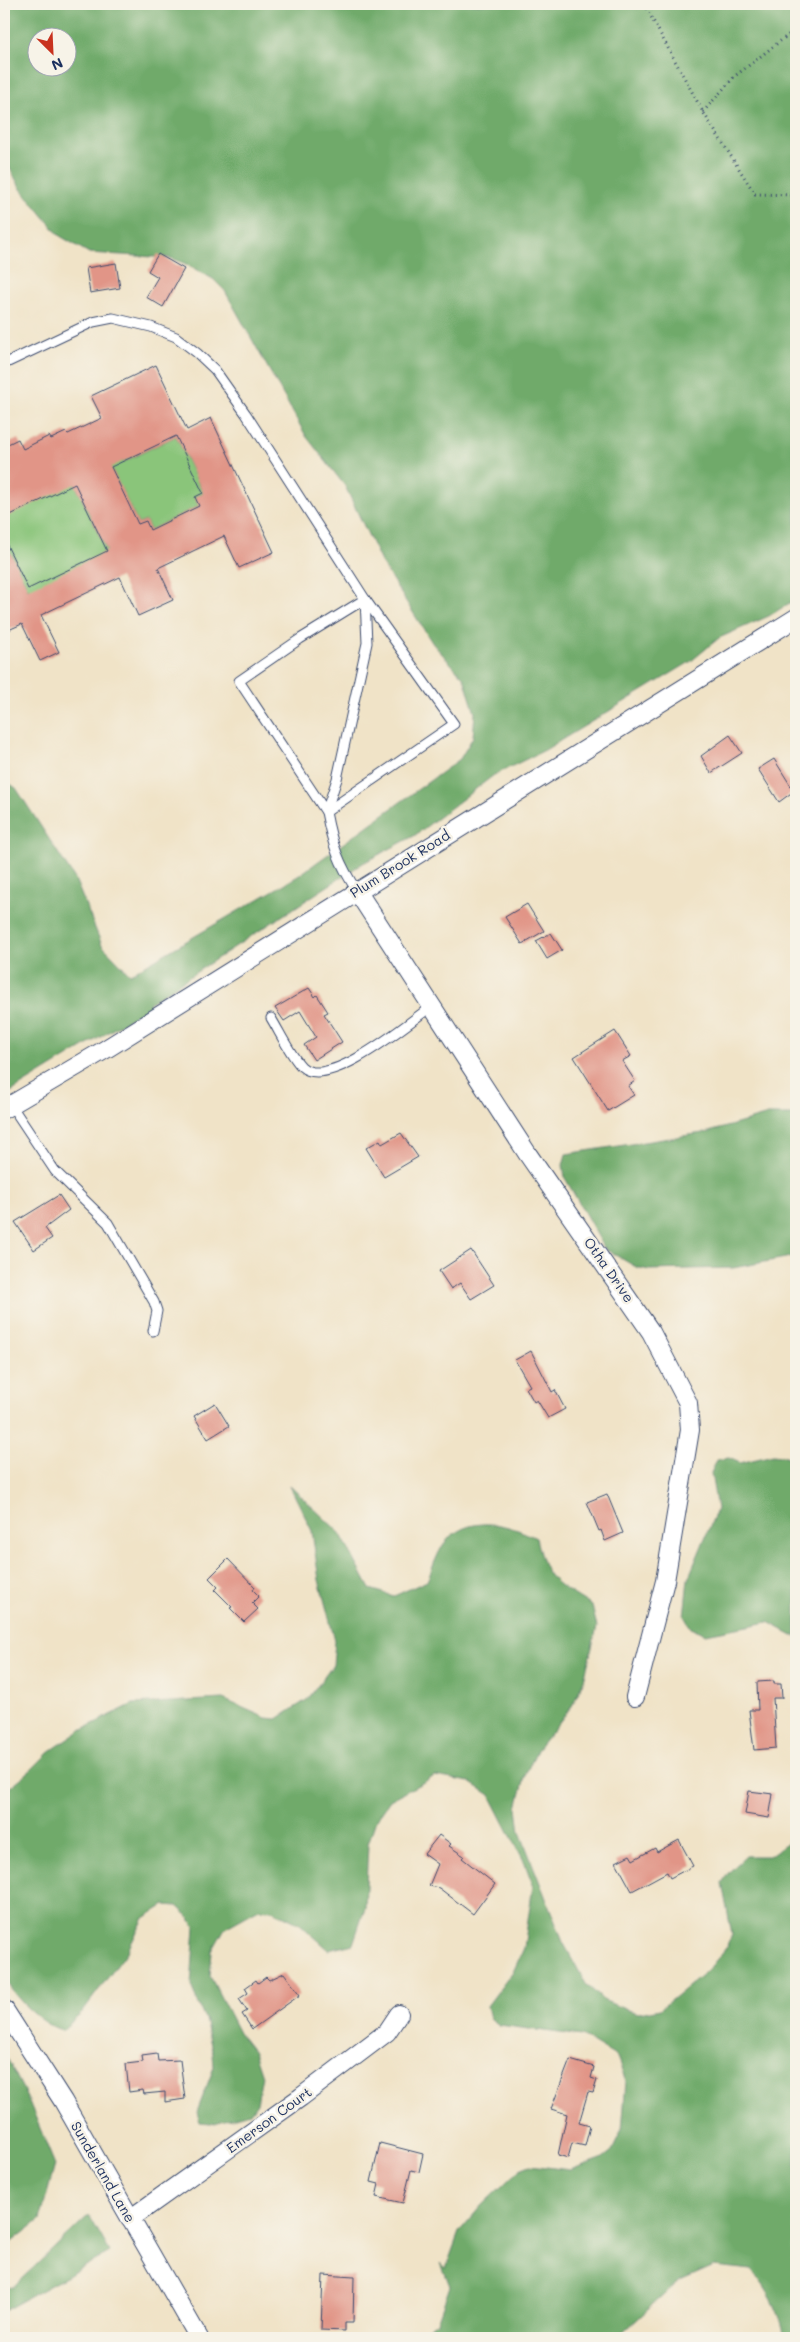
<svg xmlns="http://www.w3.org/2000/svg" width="800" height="2342" font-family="Mali,sans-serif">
<rect width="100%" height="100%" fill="#f7f3e8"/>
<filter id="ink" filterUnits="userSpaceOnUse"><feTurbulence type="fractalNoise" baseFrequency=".02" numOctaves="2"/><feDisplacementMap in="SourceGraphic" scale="10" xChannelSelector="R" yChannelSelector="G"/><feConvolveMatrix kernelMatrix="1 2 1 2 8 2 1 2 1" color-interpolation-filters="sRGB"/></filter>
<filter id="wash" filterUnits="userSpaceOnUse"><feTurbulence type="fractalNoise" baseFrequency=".0096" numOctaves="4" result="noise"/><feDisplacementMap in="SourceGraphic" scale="20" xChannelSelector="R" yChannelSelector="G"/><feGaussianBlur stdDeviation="1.12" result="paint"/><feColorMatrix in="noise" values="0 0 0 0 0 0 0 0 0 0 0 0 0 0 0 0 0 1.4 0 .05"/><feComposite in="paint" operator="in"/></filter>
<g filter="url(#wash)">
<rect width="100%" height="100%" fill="#f0e3c7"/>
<g fill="#8ac57a" stroke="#527a6c">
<path d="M176,436L203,493L195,497L199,506L150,530L146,521L138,524L100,445L123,462Z"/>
<path d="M64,461L114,566L28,589L4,539V507L8,515Z"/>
</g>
<g fill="#6faa6a" stroke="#456c64" fill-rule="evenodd">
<path d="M4,4H796V599L769,616L719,638L690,662L545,750L494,775L414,836L363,863L149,1003L151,1006L4,1096V780L16,788L75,879L102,945L130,974L298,876L460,759L473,737L475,713L464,678L433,644L381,562L345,486L306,436L225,291L213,279L184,263L170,258L89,253L60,236L21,189L4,158ZM38,38H68V68H38Z"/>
<path d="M768,1115H796V1256L733,1268L649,1270L636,1267L605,1249L565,1178L563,1165L566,1154L709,1132Z"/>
<path d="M773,1455L796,1458V1637L768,1622L706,1634L691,1628L684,1616L688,1579L717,1509L711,1473L717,1460L729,1458L740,1463Z"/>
<path d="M290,1486L340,1533L370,1589L394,1596L427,1581C432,1570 436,1556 443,1545C466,1514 505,1522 536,1538C546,1583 555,1582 592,1606L597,1627L584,1680L572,1706L537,1750L526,1773L517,1808L520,1832L563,1942L586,1984L603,2000L627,2010L639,2013L660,2009L709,1969L726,1948L732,1935L722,1883L729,1872L746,1856H769L787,1843L795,1821L796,1805V2338H785C781,2312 768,2290 752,2270L714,2266L678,2282L617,2338H412L437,2322L450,2286L441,2263L446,2268L459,2232L482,2205L520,2169L530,2165L570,2170L603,2158L612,2151L622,2130L626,2081L617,2057L582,2036L499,2025L490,2018L487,2006L514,1970L524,1948L533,1885L524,1861L490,1795L470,1782L435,1776L390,1800L376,1820L368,1844L365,1908L353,1944L329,1950L300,1924L272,1910L259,1909L225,1928L212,1951L210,1976L239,2033L254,2052L262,2076L257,2103L250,2113L211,2124L200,2123L197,2112L214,2067L213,2054L205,2019L191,1986L195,1926L188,1916L177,1906L165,1905L144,1918L127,1952L80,2015L62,2030C42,2025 12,1996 4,1977V1792L31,1770L49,1752L81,1730L133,1704L223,1699L266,1718L277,1719L308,1699L333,1665L335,1641L319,1580L312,1531Z"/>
<path d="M4,2052L28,2099L55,2165L40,2220L4,2248Z"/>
<path d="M89,2215L110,2252L4,2311V2290L15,2285Z"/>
</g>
<g id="blocks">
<g fill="#e19587" fill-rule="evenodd">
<path d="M158,254L184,269L163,307L146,297L158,277L148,271Z"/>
<path d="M116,263L120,288L90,293L86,268Z"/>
<path d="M156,365L187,430L211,418L274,552L239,568L224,536L158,568L173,600L138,616L120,577L41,615L59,652L40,661L22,624L4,632V539L28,589L107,551L75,484L4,518V446L18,439L23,449L49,436L51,439L66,432L68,434L102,418L91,396ZM176,436L203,493L195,497L199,506L150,530L146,521L138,524L111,467Z"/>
<path d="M730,735L742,753L711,773L701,756Z"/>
<path d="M774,759L794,791L779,802L758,769Z"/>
<path d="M527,904L544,931L522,944L505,917Z"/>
<path d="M551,933L562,950L547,959L536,941Z"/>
<path d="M309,988L315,997L317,995L328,1012L324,1014L342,1042L314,1060L304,1045L316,1037L300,1011L284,1021L275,1008Z"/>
<path d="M615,1031L631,1056L622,1061L635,1081L628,1086L634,1095L608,1111L574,1057Z"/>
<path d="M401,1133L418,1157L384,1177L366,1148L380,1140L382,1144Z"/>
<path d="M59,1195L69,1210L45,1228L52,1238L34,1250L15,1222Z"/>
<path d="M471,1250L494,1285L471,1299L460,1283L451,1289L439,1271Z"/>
<path d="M531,1351L552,1392L555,1390L565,1409L548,1418L537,1400L534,1402L526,1388L530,1386L515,1360Z"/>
<path d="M215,1403L229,1426L208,1439L194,1416Z"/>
<path d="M607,1494L623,1533L605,1541L601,1530L599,1531L587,1502Z"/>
<path d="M228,1559L255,1587L253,1590L259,1596L252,1603L258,1609L244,1622L230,1608L232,1607L215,1590L218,1587L209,1578Z"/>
<path d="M774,1681V1684H781L782,1698H773L776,1748L754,1750L749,1710H758L757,1682Z"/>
<path d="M749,1791L773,1794L769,1818L745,1814Z"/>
<path d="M439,1835L451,1844L449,1846L464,1856L462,1858L495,1884L473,1914L439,1888L429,1886L438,1864L424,1854Z"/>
<path d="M679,1840L693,1866L670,1878L667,1872L632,1891L616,1862L630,1855L633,1860L655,1848L657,1852Z"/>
<path d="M284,1973L300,1995L252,2029L242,2014L247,2011L239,1999L248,1993L245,1988L256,1980L258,1983L266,1977L269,1980Z"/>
<path d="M157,2054L158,2061L180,2060L185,2099L165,2102V2092L144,2094L143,2090L129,2092L126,2064L143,2062L142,2056Z"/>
<path d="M570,2060L594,2067L591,2078L597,2080L593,2093L588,2092L579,2123L590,2126L585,2146L572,2143L568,2158L558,2155L567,2114L551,2109Z"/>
<path d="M380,2143L423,2154L419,2172L411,2170L403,2203L376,2197L379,2184L371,2182Z"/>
<path d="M323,2275L354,2277L353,2323H345V2331L321,2330Z"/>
</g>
</g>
</g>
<g filter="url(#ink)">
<use href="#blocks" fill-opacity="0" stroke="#3b4a6e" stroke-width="1"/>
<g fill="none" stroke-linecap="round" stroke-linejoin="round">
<g stroke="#3b4a6e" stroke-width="11">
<g id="lane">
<path d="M4,364L93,322L113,318L151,327L176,337L197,353L215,370L246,414L365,599L454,724L326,812C332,844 339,864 357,891"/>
<path d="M365,599L367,643L337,779L326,812L239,681L300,639Z"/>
<path d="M271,1018C279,1031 292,1058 302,1067C329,1091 409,1022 432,1006"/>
<path d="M11,1105L55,1171L108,1223L154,1302L157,1311L153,1331"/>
</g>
</g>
<g stroke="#3b4a6e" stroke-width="20">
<g id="street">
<path d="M357,891L527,1153L651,1332L688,1403L690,1430L665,1581L635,1697"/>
<path d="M4,1109L106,1049L796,618"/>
<path d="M4,2009L63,2101L199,2338"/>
<path d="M130,2219L301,2097L387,2032L399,2014"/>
</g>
</g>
<g stroke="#3b4a6e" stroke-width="3" stroke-dasharray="1 4" stroke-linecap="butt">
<path d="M644,4L703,112L755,194L796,195"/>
<path d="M703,112L735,76L796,29"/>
</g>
<use href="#lane" stroke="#fff" stroke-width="9"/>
<use href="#street" stroke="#fff" stroke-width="18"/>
</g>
</g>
<g text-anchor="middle" stroke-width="5" stroke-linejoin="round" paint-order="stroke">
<g font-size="14" fill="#1b2f5e" stroke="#f7f3e8">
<text transform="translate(400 864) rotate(-32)" y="5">Plum Brook Road</text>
<text transform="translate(609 1270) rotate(55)" y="5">Otha Drive</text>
<text transform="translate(269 2120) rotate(-36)" y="5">Emerson Court</text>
<text transform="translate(103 2172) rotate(60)" y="5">Sunderland Lane</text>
</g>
</g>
<rect width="800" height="2342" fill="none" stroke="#f7f3e8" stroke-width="20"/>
<g transform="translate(52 52) rotate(156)"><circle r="24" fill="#f7f3e8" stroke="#9fa5b1"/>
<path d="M0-4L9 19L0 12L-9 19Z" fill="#c8321e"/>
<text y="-8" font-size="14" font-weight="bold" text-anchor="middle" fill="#1b2f5e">N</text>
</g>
</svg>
